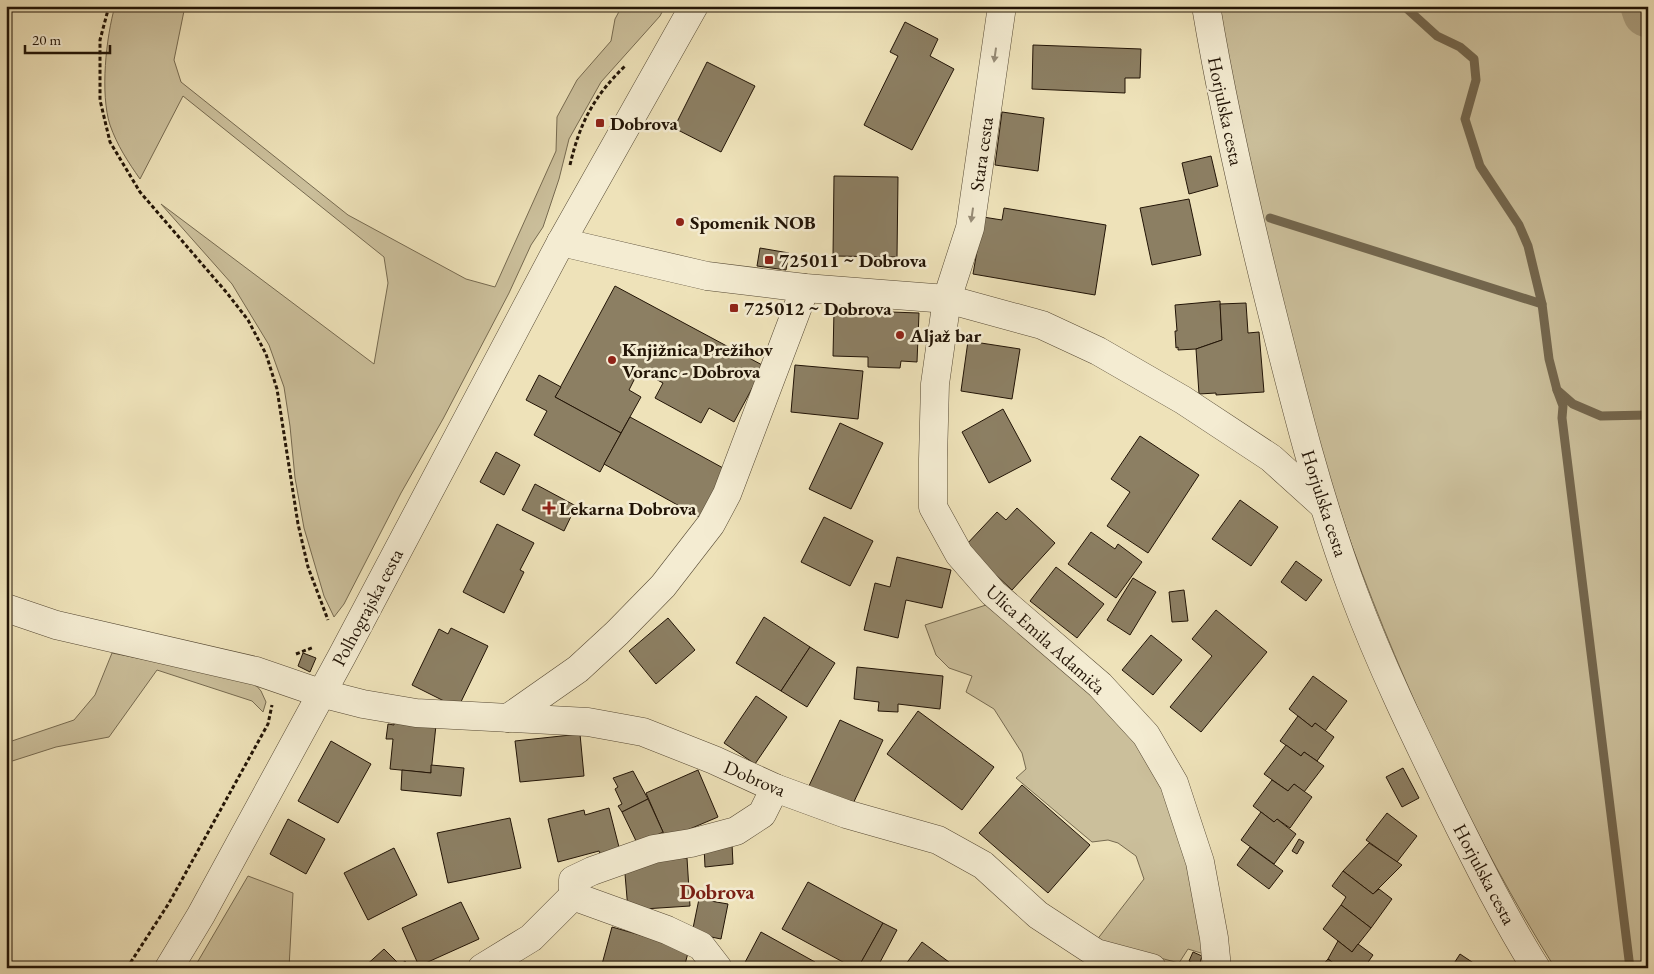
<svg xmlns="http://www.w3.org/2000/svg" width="1654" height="974" font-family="'EB Garamond',serif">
<rect width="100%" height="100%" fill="#eee2b9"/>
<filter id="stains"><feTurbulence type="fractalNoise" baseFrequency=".004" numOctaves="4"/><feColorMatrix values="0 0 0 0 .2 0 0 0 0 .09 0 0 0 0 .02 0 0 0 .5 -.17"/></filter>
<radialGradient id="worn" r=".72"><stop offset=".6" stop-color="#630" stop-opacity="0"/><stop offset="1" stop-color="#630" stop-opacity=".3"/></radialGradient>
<g fill="#cbbf9b" stroke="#766a50">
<path d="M115,6H185L174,60L181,82L348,215L466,279L495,287L556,151L557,117L577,80L611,41L615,19L622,6H665L660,16L601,82L569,139L559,179L543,227L531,245L509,293L443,419L401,493L344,604L334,617L324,596L304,528L295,478L290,426L284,387L269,345L232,284L161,204L374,364L388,283L384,257L183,96L140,179C128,162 117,145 110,125C100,94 106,37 115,6Z"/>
<path d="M1220,6H1648V968H1555C1473,837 1405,691 1352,546C1323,464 1302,378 1280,293C1256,199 1233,103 1220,6Z"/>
<path d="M989,604L1110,709L1160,775L1195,886L1204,954L1188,949L1179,963L1096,941L1144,879L1136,856L1118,843L1108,840L1092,842L1016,778L1026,769L1022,753L994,709L966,692L972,676L949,668L936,655L925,625Z"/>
<path d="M112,653L229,676L255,684L261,691L266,702L263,712L252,701L157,670L109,737L56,747L6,763V743L74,720L95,695Z"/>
<path d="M248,876L293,893L289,968H194Z"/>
</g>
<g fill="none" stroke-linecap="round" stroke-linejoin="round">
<g stroke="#73664d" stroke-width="9">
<path d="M1404,6L1437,36L1460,47L1474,59L1476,80L1465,119L1480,166L1519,225L1528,246L1542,304L1549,359L1557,390L1573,404L1601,416L1648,415"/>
<path d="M1270,218L1542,304"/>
<path d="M1557,390L1563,406L1562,418L1630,968"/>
</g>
<path stroke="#a99c7c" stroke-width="51" d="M1646,6L1648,12"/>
</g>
<g fill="#8c7f63" stroke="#221406">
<path d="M905,22L938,39L930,56L954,69L912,150L864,125L898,56L890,52Z"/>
<path d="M1033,45L1141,49L1140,78H1125V93L1032,89Z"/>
<path d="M707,62L755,86L721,152L674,128Z"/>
<path d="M1002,112L1044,118L1038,171L995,165Z"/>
<path d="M1211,156L1218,186L1189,194L1182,163Z"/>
<path d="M834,176L898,177L897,257L833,256Z"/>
<path d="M1189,199L1201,255L1152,265L1140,208Z"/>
<path d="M1004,208L1106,225L1095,295L973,274L983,217L1002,220Z"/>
<path d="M760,248L789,253L786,270L757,266Z"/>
<path d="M615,286L764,366L734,422L709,408L701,423L655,398L663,383L639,370L629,390L641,397L621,433L555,397Z"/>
<path d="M1220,301L1222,340L1196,349L1178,350V347L1176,348L1175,331H1177L1175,305Z"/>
<path d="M1246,303L1248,333L1259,332L1264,392L1216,395V393L1199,394L1196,349L1222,340L1220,304Z"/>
<path d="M834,310L919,313L917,362L901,361L900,368L868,367V357L833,356Z"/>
<path d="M968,341L1020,349L1012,399L961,391Z"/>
<path d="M795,365L863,371L858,419L791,412Z"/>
<path d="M539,375L561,387L555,397L621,433L600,472L534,435L547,411L526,400Z"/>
<path d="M1003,409L1031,461L989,483L962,432Z"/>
<path d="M630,417L734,474L708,522L604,464Z"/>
<path d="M840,423L883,443L851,509L809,489Z"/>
<path d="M1140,436L1199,475L1148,553L1107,526L1130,492L1111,479Z"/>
<path d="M496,452L520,465L504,495L480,482Z"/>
<path d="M535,484L576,506L564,531L522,510Z"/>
<path d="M1240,500L1278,527L1251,566L1212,539Z"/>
<path d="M1017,508L1055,543L1012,590L965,546L997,512L1006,520Z"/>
<path d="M824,517L873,541L850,586L801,562Z"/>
<path d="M497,524L534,543L520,570L524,572L504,613L463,592Z"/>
<path d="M1091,532L1115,549L1118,544L1142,562L1116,598L1068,564Z"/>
<path d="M897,557L951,570L942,608L906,600L898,638L864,630L875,583L890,587Z"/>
<path d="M1296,561L1322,580L1306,601L1281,582Z"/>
<path d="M1056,567L1104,604L1077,638L1030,601Z"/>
<path d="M1133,578L1156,592L1130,635L1107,620Z"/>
<path d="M1184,590L1188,621L1172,622L1169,592Z"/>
<path d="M1216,610L1267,652L1201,732L1170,707L1212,656L1192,639Z"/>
<path d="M764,617L810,647L781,691L736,663Z"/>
<path d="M668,618L695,650L656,684L629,651Z"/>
<path d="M451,628L488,646L458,708L412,685L439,629L448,634Z"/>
<path d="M1151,635L1182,660L1153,695L1122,670Z"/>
<path d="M810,647L835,663L807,707L781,691Z"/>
<path d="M303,653L316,658L310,672L298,666Z"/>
<path d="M857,667L943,676L940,709L898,704V712L878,711L879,702L854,699Z"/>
<path d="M1313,676L1347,701L1325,731L1315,723L1312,727L1289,709Z"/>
<path d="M756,696L787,717L755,764L724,743Z"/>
<path d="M918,711L994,767L962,810L887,754Z"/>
<path d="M1298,716L1312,727L1315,723L1334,737L1317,761L1304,752L1301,756L1280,741Z"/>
<path d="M840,720L883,740L851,808L808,788Z"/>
<path d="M394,722L436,725L431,773L390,769L393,739H386L388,724L394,725Z"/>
<path d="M580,734L584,776L520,782L515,741Z"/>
<path d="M331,741L371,764L338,823L298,801Z"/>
<path d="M1286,745L1301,756L1304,752L1324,766L1304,792L1294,784L1288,791L1264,774Z"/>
<path d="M431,765L464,768L461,796L401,790L402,770L431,773Z"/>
<path d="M1403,768L1419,798L1402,807L1386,777Z"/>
<path d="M698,770L718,817L666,839L646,793Z"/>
<path d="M633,771L648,799L622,812L618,806L622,804L615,789L618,787L613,778Z"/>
<path d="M1272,780L1288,791L1294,784L1312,797L1290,828L1277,819L1274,822L1253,806Z"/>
<path d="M1022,785L1090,845L1048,893L979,833Z"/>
<path d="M648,799L663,832L638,845L622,812Z"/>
<path d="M609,808L620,851L601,856L599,851L558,862L548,819L584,810L585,815Z"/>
<path d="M1261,812L1274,822L1277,819L1296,834L1274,864L1241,840Z"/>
<path d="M1387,813L1417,836L1397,862L1366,840Z"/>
<path d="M510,818L521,868L448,883L437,833Z"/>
<path d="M288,819L325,839L306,874L270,854Z"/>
<path d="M1299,839L1304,842L1297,854L1292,851Z"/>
<path d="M1369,843L1402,865L1373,894L1343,871Z"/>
<path d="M732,844L733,864L705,867L704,846Z"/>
<path d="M1250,847L1283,871L1269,889L1237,865Z"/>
<path d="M394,848L417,895L368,920L344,873Z"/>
<path d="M687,858L690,906L628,910L624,862Z"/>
<path d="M1343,871L1373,894L1379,889L1392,899L1371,928L1341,905L1346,897L1332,886Z"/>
<path d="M808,882L883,923L858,968H854L782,929Z"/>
<path d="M699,899L728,904L721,939L692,933Z"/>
<path d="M461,902L479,939L419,966L402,928Z"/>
<path d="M1341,905L1371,928L1352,952L1323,929Z"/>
<path d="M883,923L897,930L877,968H862L859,966Z"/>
<path d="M612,927L689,949L684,968H601Z"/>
<path d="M761,932L815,962L812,968H742Z"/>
<path d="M1338,941L1352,952L1358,944L1373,955L1364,968H1340L1328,959Z"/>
<path d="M922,942L957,968H903Z"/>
<path d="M384,949L400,965L405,961L411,968H363Z"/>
<path d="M1193,952L1202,956L1199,966L1189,961Z"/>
<path d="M1460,954L1481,968H1451Z"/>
<path d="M1328,959L1340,968H1320Z"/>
</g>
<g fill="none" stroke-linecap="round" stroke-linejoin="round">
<g stroke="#554833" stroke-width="29">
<g id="minor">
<path d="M1002,6L970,228L947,299L935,384L933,459V507L959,554L993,593L1100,685L1146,735L1174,783L1200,862L1214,938L1217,968"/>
<path d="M1206,6C1223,108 1246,208 1271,308C1295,404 1319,500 1354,594C1382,669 1418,742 1453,814C1479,866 1505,919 1536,968"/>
<path d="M561,242L707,276L805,288L947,299L1042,325L1098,351L1183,400L1271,458L1323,505"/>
<path d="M6,608L56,625L256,671L320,693L363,704L416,713L588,722L643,732L714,760L775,788L846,814L938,840L983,865L1038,915L1096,953L1152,968"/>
<path d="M508,718L578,669L617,633L663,586L711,524L727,494L805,288"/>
<path d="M169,968L201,915L342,656L561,242L694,6"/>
<path d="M482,968L531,938L573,896"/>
<path d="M718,968L701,946L667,930L573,896V880L592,871L654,849L691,843L736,831L762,814L775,788"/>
</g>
</g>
<g stroke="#221406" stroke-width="3" stroke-dasharray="4 2.5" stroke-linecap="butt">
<path d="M109,6L100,40V100L110,142L140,192L227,293L248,320L266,354L277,389L298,524L308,567L328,620"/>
<path d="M570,165C580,122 594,96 626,65"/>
<path d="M296,654L314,647"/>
<path d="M127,968L169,903L268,724L272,705"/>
</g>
<use href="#minor" stroke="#f4ecd2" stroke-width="28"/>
</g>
<defs><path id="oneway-solid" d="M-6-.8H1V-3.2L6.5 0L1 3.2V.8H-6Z" transform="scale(1.25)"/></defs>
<g fill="#968b76">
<use href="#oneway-solid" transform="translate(995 55) rotate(98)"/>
<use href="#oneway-solid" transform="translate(972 215) rotate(98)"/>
</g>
<g fill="#8f2418" stroke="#f4ecd2" stroke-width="2">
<rect x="595" y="118" width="10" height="10" rx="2.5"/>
<circle cx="680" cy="222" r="5"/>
<rect x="764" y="255" width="10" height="10" rx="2.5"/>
<rect x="729" y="303" width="10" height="10" rx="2.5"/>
<circle cx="900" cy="335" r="5"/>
<circle cx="612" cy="360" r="5"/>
<path d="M546.5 500.5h5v5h5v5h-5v5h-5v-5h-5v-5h5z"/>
</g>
<g text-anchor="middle" stroke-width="5" stroke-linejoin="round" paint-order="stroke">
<g font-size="19" fill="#221406" stroke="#f4ecd2">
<text transform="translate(1226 111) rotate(78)" y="7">Horjulska cesta</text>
<text transform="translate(981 154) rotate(-82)" y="7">Stara cesta</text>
<text transform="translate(1325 503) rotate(72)" y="7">Horjulska cesta</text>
<text transform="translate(367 607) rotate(-62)" y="7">Polhograjska cesta</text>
<text transform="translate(1046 639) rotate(42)" y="7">Ulica Emila Adamiča</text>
<text transform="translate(755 778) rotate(23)" y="7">Dobrova</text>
<text transform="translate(1485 874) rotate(62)" y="7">Horjulska cesta</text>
</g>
<g font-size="19" font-weight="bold" fill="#221406" stroke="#f4ecd2" text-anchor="start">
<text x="610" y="130">Dobrova</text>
<text x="690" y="229">Spomenik NOB</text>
<text x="779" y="267">725011 ~ Dobrova</text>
<text x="744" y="315">725012 ~ Dobrova</text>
<text x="910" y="342">Aljaž bar</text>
<text x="622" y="356">Knjižnica Prežihov<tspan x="622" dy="22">Voranc - Dobrova</tspan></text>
<text x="559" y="515">Lekarna Dobrova</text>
</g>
<g font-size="21" font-weight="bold" fill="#7a1f14" stroke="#f4ecd2">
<text x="717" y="899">Dobrova</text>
</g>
</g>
<rect width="1654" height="974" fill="none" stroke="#eee2b9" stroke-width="25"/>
<rect x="8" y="8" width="1639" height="959" fill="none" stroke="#221406" stroke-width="2.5"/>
<rect x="12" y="12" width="1629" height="949" fill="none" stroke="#221406"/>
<path d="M25 45v8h85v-8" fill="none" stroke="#221406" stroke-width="2.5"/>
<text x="32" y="45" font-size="15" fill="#221406" stroke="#f4ecd2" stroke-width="4" paint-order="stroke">20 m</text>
<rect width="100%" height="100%" filter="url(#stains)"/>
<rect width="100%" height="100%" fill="url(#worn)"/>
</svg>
